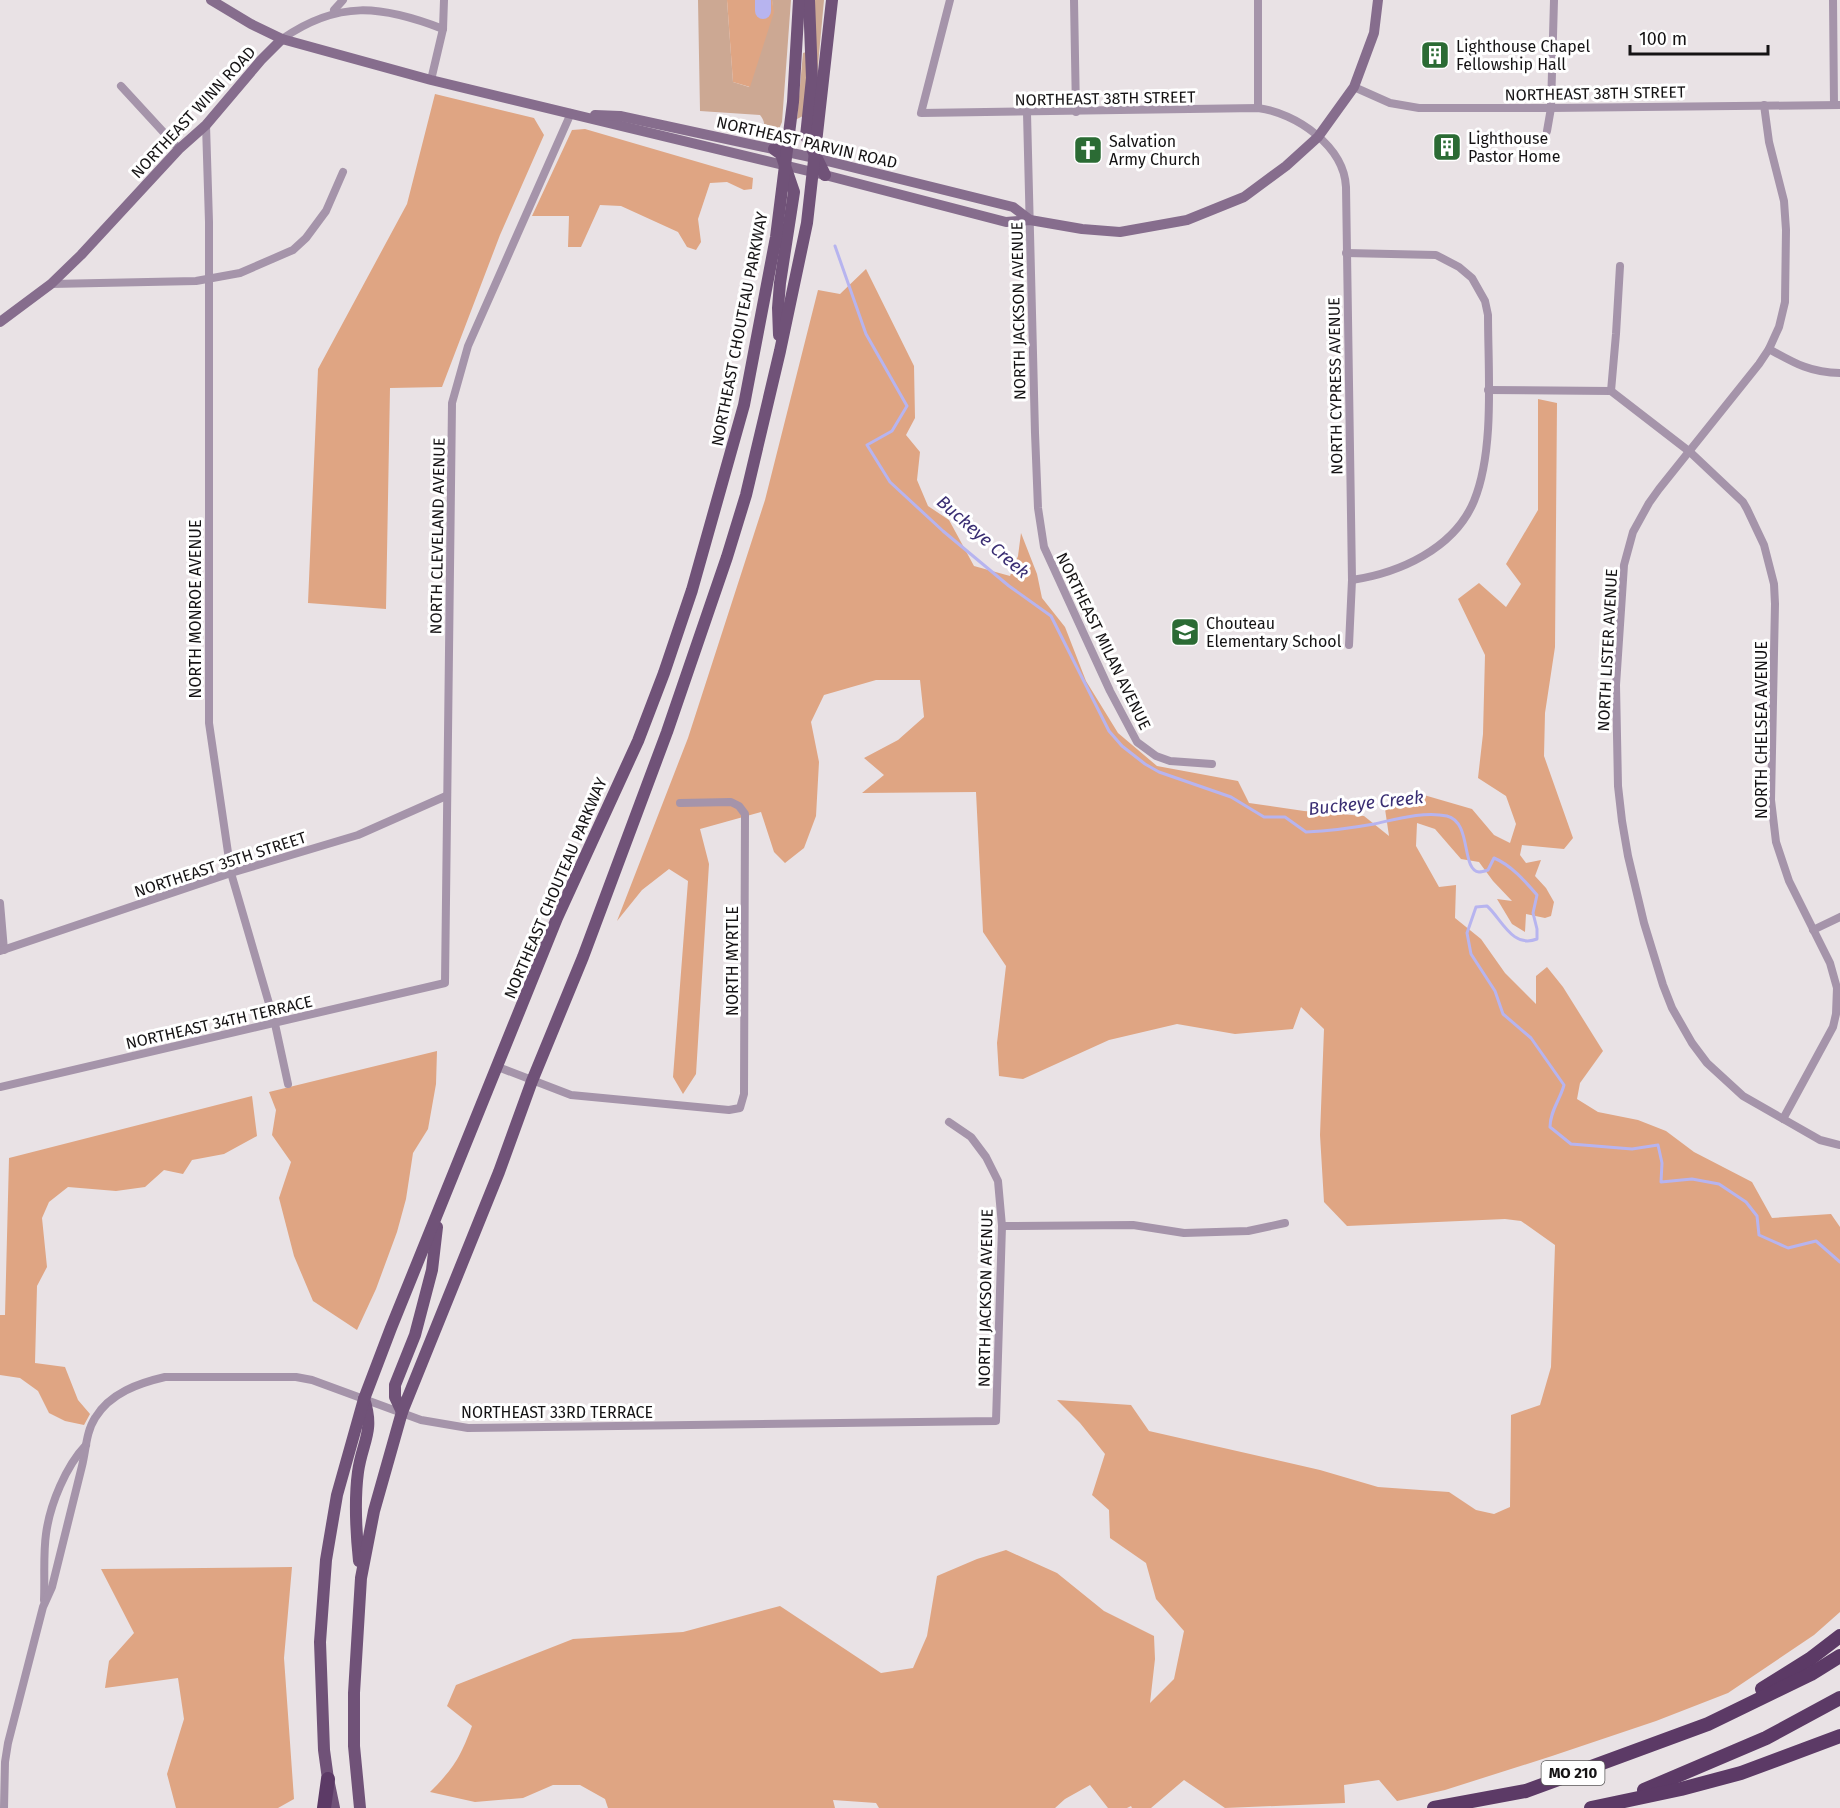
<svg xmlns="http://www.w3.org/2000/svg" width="1840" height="1808" font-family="'Fira Sans',sans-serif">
<rect width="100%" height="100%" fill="#e9e2e5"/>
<g fill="#cca893">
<path d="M698,0H727L733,82L749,87L773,12L772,0H791L782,122L779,129L768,128V138H756L757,136L763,134C765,126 765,121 760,115L700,111Z"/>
<path d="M812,0H824L812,130Z"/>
<path d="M806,52L807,80L803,116L797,119L803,53Z"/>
</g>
<g fill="#dfa583">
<path d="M727,0H772L774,12L750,87L733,82Z"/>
<path d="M435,94L534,118L544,135L500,235L442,387L390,388L386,609L308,603L318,369L407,204Z"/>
<path d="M585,129L753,178L752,189L744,190L727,182L710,183L698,219L701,242L696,250L687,247L678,232L621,206L600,205L581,247H568L569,216H532L572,130Z"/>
<path d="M866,269L914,366L915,418L906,435L920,452L917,480L928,506L949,520L974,566L1010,576L1018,556L1021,533L1037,574L1042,598L1065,627L1086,681L1118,733L1157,766L1238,781L1249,803L1304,811L1364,816L1389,836L1385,809L1417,793L1472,809L1494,835L1510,843L1516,824L1506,796L1478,778L1483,734L1485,655L1458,599L1479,583L1506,607L1521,584L1506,564L1538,510V399L1557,403L1555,647L1545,713L1544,756L1573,838L1564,849L1522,845L1520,855L1526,863L1541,860L1535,876L1546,888L1554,902L1551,916L1545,918L1526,914L1525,932L1512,924L1497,899L1512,901L1493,881L1479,862L1461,859L1435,829L1417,823L1416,846L1439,887L1456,885L1455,918L1481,939L1505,973L1536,1004V976L1547,967L1563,987L1603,1051L1580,1083L1577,1099L1598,1112L1638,1120L1666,1131L1694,1152L1752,1182L1772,1218L1831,1214L1840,1227V1612L1814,1635L1728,1693L1656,1721L1552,1756L1445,1790L1397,1801L1379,1780L1344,1785L1345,1803L1225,1808L1184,1780L1151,1808H1132L1131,1806L1127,1808H1108L1090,1785L1065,1799L1055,1808H879L876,1803L833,1800L835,1808H608L605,1799L580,1785H553L523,1798L475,1802L430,1792C454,1768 460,1758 472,1726L447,1706L456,1685L573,1639L683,1632L780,1606L881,1673L913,1668L927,1636L937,1576L977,1559L1006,1550L1057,1573L1104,1611L1154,1636L1155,1659L1150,1703L1174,1679L1184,1631L1156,1599L1146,1563L1110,1538L1109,1510L1092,1495L1105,1454L1080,1423L1057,1400L1131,1405L1149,1431L1320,1470L1378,1487L1449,1492L1476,1510L1494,1514L1510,1507L1511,1415L1540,1405L1551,1367L1555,1245L1521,1221L1505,1219L1347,1226L1324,1202L1320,1135L1324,1029L1301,1007L1293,1029L1235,1034L1177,1024L1109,1040L1023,1079L999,1076L997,1043L1006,966L983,932L976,792L862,793L884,775L864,758L898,740L924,717L920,680H876L824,695L811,722L819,762L816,816L804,848L785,863L774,852L761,812L700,829L709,864L696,1074L683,1094L673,1077L688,881L669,869L642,890L617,921L688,738L765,500L818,290L840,294Z"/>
<path d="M437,1051L436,1084L428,1129L413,1153L406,1199L397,1232L376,1289L357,1330L313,1301L294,1256L279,1198L291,1162L272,1135L276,1110L269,1092Z"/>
<path d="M252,1096L257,1136L224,1154L192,1160L183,1174L164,1170L145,1187L116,1191L68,1187L49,1202L42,1218L47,1267L37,1286L35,1363L65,1367L78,1400L90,1414L84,1425L65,1421L49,1413L38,1391L20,1378L0,1375V1315H5L9,1158Z"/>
<path d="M292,1567L284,1658L294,1799L278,1808H176L167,1774L184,1719L178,1678L105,1688L109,1661L134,1633L101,1569Z"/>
</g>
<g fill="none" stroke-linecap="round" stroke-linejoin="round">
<path stroke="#b7b4ef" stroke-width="3" d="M835,246L866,334L907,406L892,431L867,445L890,482L943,531L1009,586L1051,616L1109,731L1122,746L1145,764L1159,772L1231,797L1264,817H1285L1306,832C1329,831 1352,828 1374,824C1397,819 1424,811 1447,816C1472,822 1461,870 1479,872C1482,872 1485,871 1488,870L1494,858C1511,865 1525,881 1537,895L1533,913L1537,929V939C1512,949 1501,918 1487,906L1476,907L1467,933L1471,954L1495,991L1503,1014L1531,1038L1564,1085C1560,1100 1550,1111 1550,1127L1571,1144L1632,1149L1658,1145L1662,1163L1661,1182L1692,1179L1719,1184L1746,1202L1757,1216L1759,1235L1788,1248L1816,1241L1840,1262"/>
<path stroke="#b7b4ef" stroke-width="16" d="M763,0V11"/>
<g stroke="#a594aa" stroke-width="8">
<path d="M950,0L921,113L1258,108C1296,113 1344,146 1346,187L1352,580L1349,645"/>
<path d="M1074,0L1076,112"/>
<path d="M1258,0V108"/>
<path d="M1833,0L1834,105"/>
<path d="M334,10L343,0"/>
<path d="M282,39C338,0 381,5 443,29"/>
<path d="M431,80L443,29L444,0"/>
<path d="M121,86L179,149"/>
<path d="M1354,87L1390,103L1419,108H1551L1840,105"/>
<path d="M1764,105L1769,142L1784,201L1786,230L1785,302L1779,327L1769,349L1759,364L1659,489L1649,503L1633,532L1624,565L1616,685L1618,786L1622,821L1628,856L1644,923L1663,985L1672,1008L1692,1043L1707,1063L1743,1096L1820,1140L1840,1145"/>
<path d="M1027,113L1035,433L1038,508L1044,547L1110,691L1137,742L1156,756L1170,761L1212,764"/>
<path d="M206,125L209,222V723L231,873L275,1024L288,1084"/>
<path d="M1547,131L1551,108L1554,0"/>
<path d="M1346,253L1436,255L1459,267L1472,278L1485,301L1488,315C1488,371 1495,450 1474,501C1454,549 1399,573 1352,580"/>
<path d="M51,284L196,281L240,273L293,250L306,238L326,211L343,172"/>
<path d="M1769,349C1794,363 1811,373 1840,373"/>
<path d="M1488,390L1611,391L1690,452L1743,502L1747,509L1764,545L1774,584L1775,604L1771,800L1776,842L1789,881L1830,963L1837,988L1836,1014L1833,1027L1783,1119"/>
<path d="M1611,391L1616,334L1620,266"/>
<path d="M0,903L4,950"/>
<path d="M1813,930L1840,917"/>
<path d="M0,951L231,873L358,835L446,796"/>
<path d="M498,1067L571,1095L729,1110L740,1108L744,1094L745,814L739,806L731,802L680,803"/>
<path d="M0,1087L445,983L452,403L468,346L571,113"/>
<path d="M1002,1226L1133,1225L1184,1233L1248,1231L1285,1223"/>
<path d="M44,1600C45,1578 43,1555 46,1534C50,1504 66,1466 86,1445"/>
<path d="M4,1808L5,1762L8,1743L43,1607L52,1587C62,1547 72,1507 82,1466C86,1450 86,1432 95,1418C110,1393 139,1383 165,1377H296L312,1380L421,1420L468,1428L996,1421L1002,1226L998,1181L986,1157L971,1137L949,1122"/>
</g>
<g stroke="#866d8d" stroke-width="10">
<path d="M211,0L251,24L282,39L431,80L825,175L1006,222L1030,220L1082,229L1120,232L1187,220L1244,197L1286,166L1318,137L1354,87L1374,33L1378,0"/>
<path d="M595,115L620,116L815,158L1013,207L1030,220"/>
<path d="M0,322L51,284L81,255L179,149L206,125L261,60L282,39"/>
</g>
<g stroke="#705278" stroke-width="12">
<path d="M809,0L812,78L806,136L825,175"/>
<path d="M774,149L781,154L794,192L780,283L778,308L779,335"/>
<path d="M402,1412L395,1397V1385L415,1335L432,1270L437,1227"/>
<path d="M359,1561C356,1532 354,1502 358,1472C362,1442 375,1432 364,1399"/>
<path d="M334,1808L328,1779L324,1750L320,1642L326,1560L337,1495L364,1399L391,1328L557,918L638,741L664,673L692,590L744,405L776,237L793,102L799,0"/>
<path d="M360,1808L354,1746V1693L361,1578L374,1511L402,1412L499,1172L532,1081L583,957L667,732L727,557L746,495L780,351L807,223L832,0"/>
</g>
<g stroke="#5c3a66" stroke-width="14">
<path d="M1762,1689L1810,1659L1840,1636"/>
<path d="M1644,1790L1766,1738L1840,1698"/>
<path d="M324,1808L328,1779"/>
<path d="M1434,1808L1526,1791L1708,1724L1811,1674L1840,1656"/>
<path d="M1591,1808L1681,1789L1741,1773L1840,1736"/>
</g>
</g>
<defs>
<g id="building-square" transform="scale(1.5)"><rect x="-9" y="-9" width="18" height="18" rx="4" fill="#2b6b34" stroke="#fff"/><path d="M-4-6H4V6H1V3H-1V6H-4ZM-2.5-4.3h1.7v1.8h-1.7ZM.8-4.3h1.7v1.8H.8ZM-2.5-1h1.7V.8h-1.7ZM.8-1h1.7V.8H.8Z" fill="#fff"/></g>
<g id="church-square" transform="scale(1.5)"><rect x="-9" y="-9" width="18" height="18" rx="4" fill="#2b6b34" stroke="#fff"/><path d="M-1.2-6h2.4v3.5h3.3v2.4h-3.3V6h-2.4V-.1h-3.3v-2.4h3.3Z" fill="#fff"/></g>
<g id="school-square" transform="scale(1.5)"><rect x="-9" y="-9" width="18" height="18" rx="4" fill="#2b6b34" stroke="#fff"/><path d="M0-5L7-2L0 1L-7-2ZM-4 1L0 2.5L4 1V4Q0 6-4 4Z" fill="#fff"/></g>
</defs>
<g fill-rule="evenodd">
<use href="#building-square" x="1435" y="55"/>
<use href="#building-square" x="1447" y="147"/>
<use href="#church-square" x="1088" y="150"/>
<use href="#school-square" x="1185" y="632"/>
</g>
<g text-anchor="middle" stroke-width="6" stroke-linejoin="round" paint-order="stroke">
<rect fill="#fff" stroke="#5b5a5a" stroke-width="1.5" x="1541.5" y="1761" width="63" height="24" rx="4.5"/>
<g font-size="15" font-weight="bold" fill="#151314">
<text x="1573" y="1778">MO 210</text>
</g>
<g font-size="16" fill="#151314" stroke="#fff" text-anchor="start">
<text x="1456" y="52">Lighthouse Chapel<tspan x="1456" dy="18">Fellowship Hall</tspan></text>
<text x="1468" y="144">Lighthouse<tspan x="1468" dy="18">Pastor Home</tspan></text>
<text x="1109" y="147">Salvation<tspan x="1109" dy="18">Army Church</tspan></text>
<text x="1206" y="629">Chouteau<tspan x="1206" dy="18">Elementary School</tspan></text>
</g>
<g font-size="16" fill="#151314" stroke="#fff">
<text transform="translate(1595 93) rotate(-1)" y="6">NORTHEAST 38TH STREET</text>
<text transform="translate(1105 98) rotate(-1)" y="6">NORTHEAST 38TH STREET</text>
<text transform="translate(193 112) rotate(-47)" y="6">NORTHEAST WINN ROAD</text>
<text transform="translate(807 142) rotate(13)" y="6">NORTHEAST PARVIN ROAD</text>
<text transform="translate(1018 311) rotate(-91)" y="6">NORTH JACKSON AVENUE</text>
<text transform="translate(739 329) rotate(-79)" y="6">NORTHEAST CHOUTEAU PARKWAY</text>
<text transform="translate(1335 386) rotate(-91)" y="6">NORTH CYPRESS AVENUE</text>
<text transform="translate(437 536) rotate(-89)" y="6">NORTH CLEVELAND AVENUE</text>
<text transform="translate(195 609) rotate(-90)" y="6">NORTH MONROE AVENUE</text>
<text transform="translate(1104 641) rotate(64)" y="6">NORTHEAST MILAN AVENUE</text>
<text transform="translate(1607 650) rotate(-87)" y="6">NORTH LISTER AVENUE</text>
<text transform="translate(1761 730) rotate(-90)" y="6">NORTH CHELSEA AVENUE</text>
<text transform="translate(220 864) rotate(-18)" y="6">NORTHEAST 35TH STREET</text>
<text transform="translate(555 888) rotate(-67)" y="6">NORTHEAST CHOUTEAU PARKWAY</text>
<text transform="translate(732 961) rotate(-90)" y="6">NORTH MYRTLE</text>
<text transform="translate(219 1022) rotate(-13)" y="6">NORTHEAST 34TH TERRACE</text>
<text transform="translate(985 1298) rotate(-89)" y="6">NORTH JACKSON AVENUE</text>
<text x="557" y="1418">NORTHEAST 33RD TERRACE</text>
</g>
<g font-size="18" font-style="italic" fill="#3a2e73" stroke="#fff">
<text transform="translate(983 537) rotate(41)" y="6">Buckeye Creek</text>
<text transform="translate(1366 803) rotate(-6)" y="6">Buckeye Creek</text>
</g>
</g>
<path d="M1630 45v9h138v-9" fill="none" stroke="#151314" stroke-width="3"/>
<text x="1639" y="45" font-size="18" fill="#151314" stroke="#ffffff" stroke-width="4.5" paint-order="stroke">100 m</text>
</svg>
